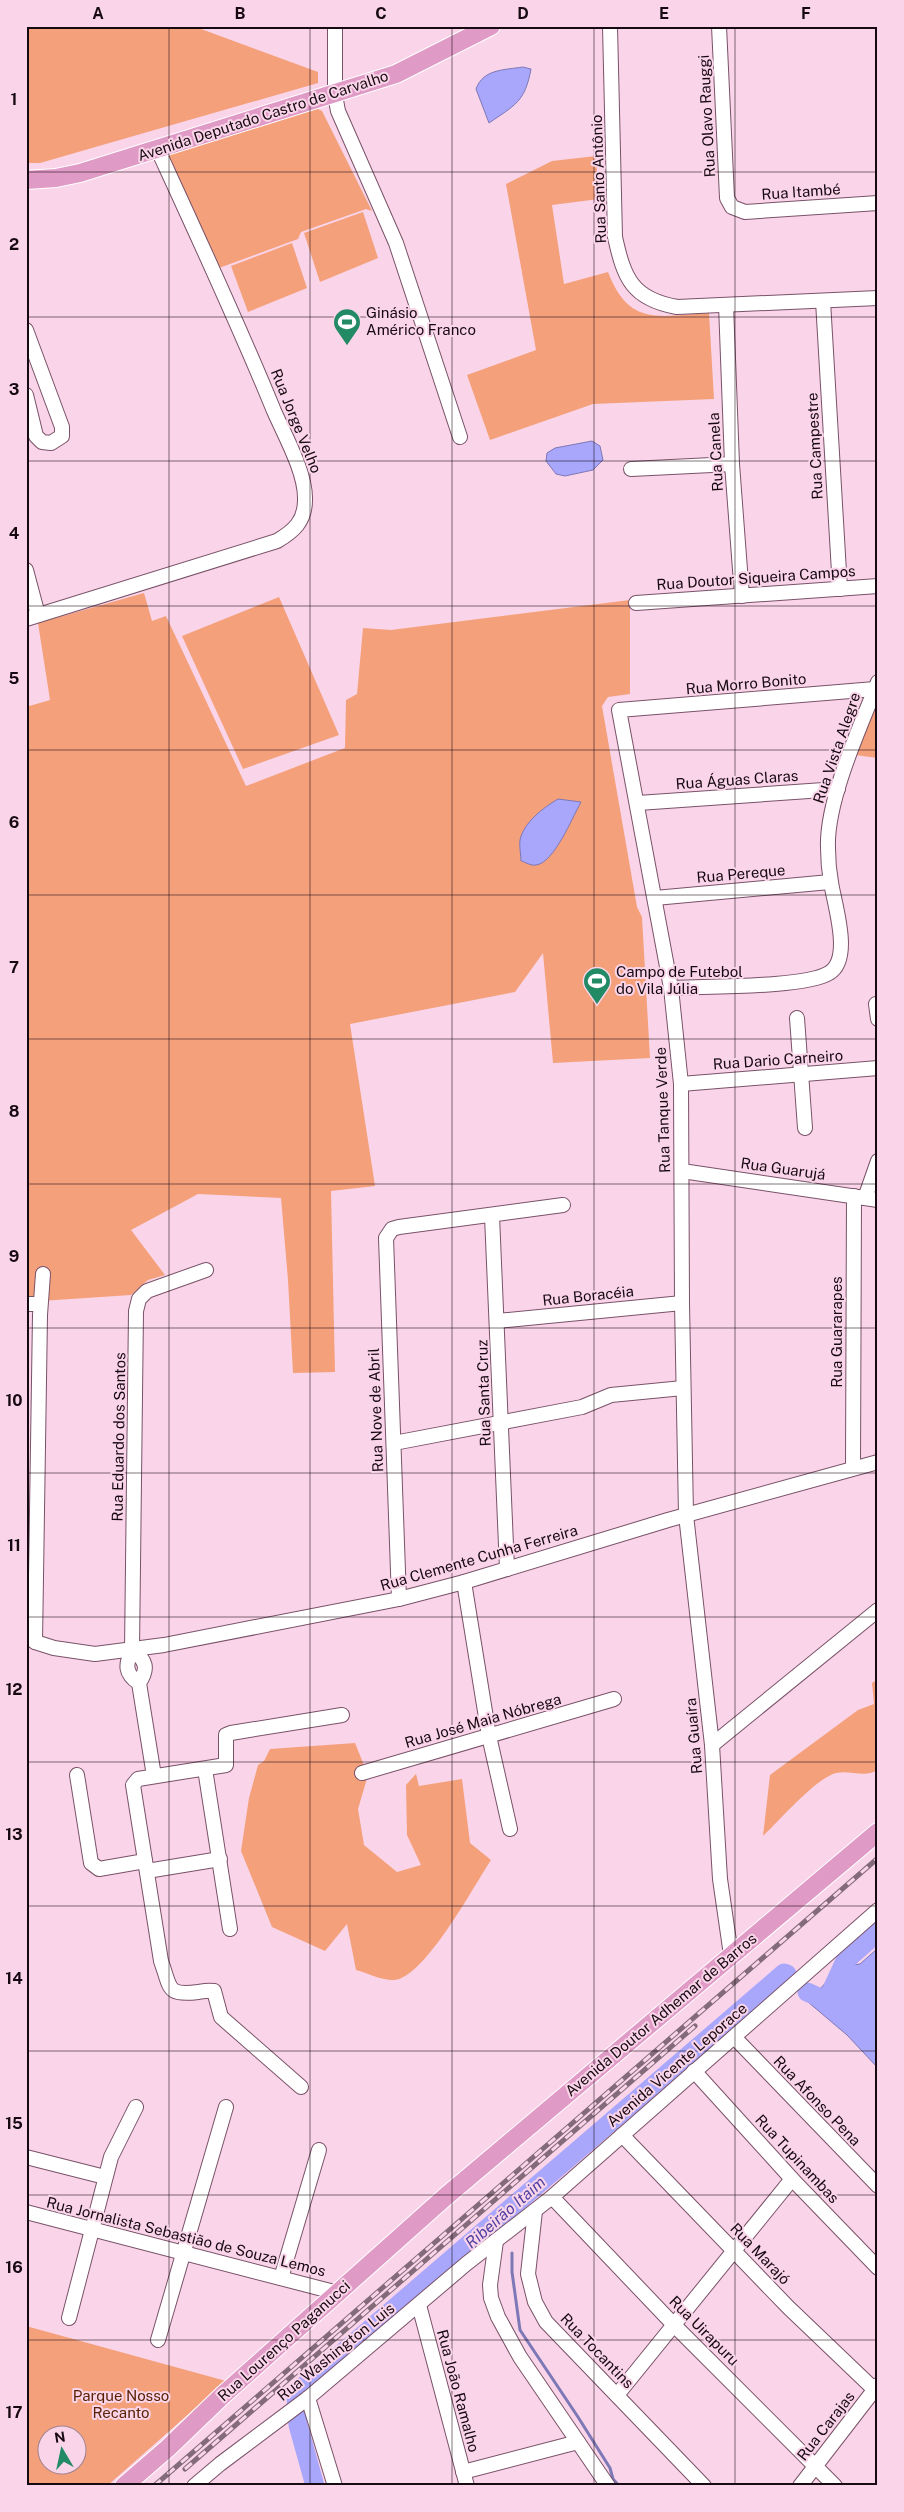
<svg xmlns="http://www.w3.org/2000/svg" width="904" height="2512" font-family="'Public Sans',sans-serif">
<rect width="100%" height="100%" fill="#fad5e9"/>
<g fill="#f4a07b" fill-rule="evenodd">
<path d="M26,26H193L318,72V83L40,163H26Z"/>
<path d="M316,108L322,111L372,211L366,209L301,232L298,239L219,268L167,156L171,151Z"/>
<path d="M596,156L599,199L552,205L564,284L608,272C629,327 659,316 709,313L714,399L593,404L490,440L467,375L536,350L506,184L552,161Z"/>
<path d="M363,212L378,258L320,282L304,233Z"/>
<path d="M292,243L307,288L248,312L231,266Z"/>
<path d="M144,593L152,621L166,616L246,786L345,748L346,700L357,694L363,628L391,630L630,600V694L608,697L602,706L637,907L642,917L650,1058L553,1063L543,953L515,992L350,1024L375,1186L331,1191L335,1372L293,1373L288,1280L281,1198L198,1194L131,1230L165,1275L148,1280L131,1295L26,1302V707L50,700L38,623Z"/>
<path d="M279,597L339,735L243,769L182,636Z"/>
<path d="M878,690V758L855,755Z"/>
<path d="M878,1679V1770C864,1778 851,1770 836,1773C815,1779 781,1819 763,1836L770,1775L858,1710L874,1704L872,1683Z"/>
<path d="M355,1743L368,1775L358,1809L364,1845L397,1872L421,1865L407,1835L406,1785L416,1774L419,1786L462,1779L470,1843L491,1860C475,1884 423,1981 393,1980C381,1980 367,1973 356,1970L347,1924L325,1951L272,1927L241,1851L249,1798L258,1765L264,1761L270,1749Z"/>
<path d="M26,2326L226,2381L107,2486H26ZM48,2434H78V2464H48Z"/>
</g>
<g fill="#a9a7fc" stroke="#7d78b6">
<path d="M523,67L531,69C525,102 515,105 489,123L476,89C483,69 504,70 523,67Z"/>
<path d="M592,441L600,446L603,460L593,470L565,476L556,474L546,461L547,453L555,448Z"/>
<path d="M558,799L581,802C572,818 554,863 536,865C531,866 525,862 521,861C521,855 519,846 520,840C524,822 543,808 558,799Z"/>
<path d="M878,1948V2068L847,2035L808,2002L841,1966L860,1964Z"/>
</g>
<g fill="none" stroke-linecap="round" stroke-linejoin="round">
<g stroke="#7d78b6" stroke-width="3">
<path d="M470,2245L478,2247"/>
<path d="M512,2253V2272L520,2330L578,2417L610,2468L613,2479L619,2486"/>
</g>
<g stroke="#a9a7fc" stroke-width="19">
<path d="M833,1987L845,1961L878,1932"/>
<path d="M807,1992L863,2017L878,2019"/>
<path d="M315,2486L298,2425L296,2398L306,2384L784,1973L787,1974"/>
</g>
<g stroke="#795268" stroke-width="16">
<g id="minor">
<path d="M335,26V95L338,111L396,243L460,437"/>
<path d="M610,26L615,237C624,278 632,299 677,307L878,298"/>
<path d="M719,26L727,198L732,207L745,212L878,203"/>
<path d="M823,301L840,589"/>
<path d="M726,305L732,464L742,596"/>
<path d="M26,330L62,427V436L51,443L42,442L36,436L26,395"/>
<path d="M631,469L732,464"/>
<path d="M26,570L38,615"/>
<path d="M636,603L878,586"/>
<path d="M26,619L277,541C294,531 305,521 305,500C306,473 285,436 274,411C238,323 198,237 158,150"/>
<path d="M638,803L838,789"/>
<path d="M655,898L830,882"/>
<path d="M671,988C704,986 805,988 829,973C853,959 834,904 831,882C829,871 828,859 828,848C826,801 860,727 878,682"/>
<path d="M876,1004L878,1019"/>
<path d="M797,1018L805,1128"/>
<path d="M681,1084L878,1068"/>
<path d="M682,1171L878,1200"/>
<path d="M865,1198L878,1161"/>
<path d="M492,1216L507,1569"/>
<path d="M26,1304H40"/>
<path d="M497,1321L682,1303"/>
<path d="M394,1443L582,1407L611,1395L683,1388"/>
<path d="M853,1468L854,1196"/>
<path d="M464,1582L489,1736L510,1829"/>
<path d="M399,1599L386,1238L392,1229L399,1227L563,1205"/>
<path d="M26,1635L35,1642L54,1648L95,1654L164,1645L399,1599L464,1582L668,1520L878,1462"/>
<path d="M35,1642L40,1315L43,1274"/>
<path d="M132,1650C146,1660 149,1668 139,1683L154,1776"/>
<path d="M139,1683C125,1674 125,1665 132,1650L136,1311L139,1299L147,1291L206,1270"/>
<path d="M712,1745L878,1610"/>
<path d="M205,1769L230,1929"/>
<path d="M362,1773L614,1699"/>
<path d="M77,1775L91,1863L99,1869L145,1861"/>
<path d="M147,1871L220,1859"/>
<path d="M731,1955L720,1879L712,1745L686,1515L682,1303L681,1084L671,988L619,710L875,689"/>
<path d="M734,2037L878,2186"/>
<path d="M694,2071L792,2179L878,2268"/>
<path d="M301,2087L221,2017L214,1991C208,1990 204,1991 198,1992C166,1996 171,1988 161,1961L133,1785L138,1779L226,1765V1735L231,1733L342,1715"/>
<path d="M622,2135L788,2307L878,2393"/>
<path d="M26,2157L105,2177"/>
<path d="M552,2197L674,2325L835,2486"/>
<path d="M535,2211L528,2274L535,2302L546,2322L704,2486"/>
<path d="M26,2212L338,2293"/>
<path d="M496,2241L490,2285L491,2298L498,2317L520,2357L608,2486"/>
<path d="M281,2278L319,2150"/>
<path d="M419,2305L467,2486"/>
<path d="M69,2318L111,2157L136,2107"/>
<path d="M158,2340L226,2107"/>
<path d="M617,2395L792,2179"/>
<path d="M308,2398L335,2486"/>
<path d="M463,2472L578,2442"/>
<path d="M194,2486L220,2464L308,2398L466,2264L552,2197L878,1910"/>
<path d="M800,2486L878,2385"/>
</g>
</g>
<g stroke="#fff" stroke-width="20">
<g id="major">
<path d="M26,180L56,178L80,173L396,74L491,26"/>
<path d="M124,2486L168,2448L223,2395L444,2198L878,1832"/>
</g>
</g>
<use href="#minor" stroke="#fff" stroke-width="14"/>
<use href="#major" stroke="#e09ac6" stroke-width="18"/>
<g stroke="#846b79" stroke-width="5">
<g id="rail">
<path d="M185,2469L695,2026"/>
<path d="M154,2486L878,1858"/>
</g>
</g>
<use href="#rail" stroke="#fad5e9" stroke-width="3" stroke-dasharray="9" stroke-linecap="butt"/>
</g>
<path fill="none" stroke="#170911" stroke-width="1" stroke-opacity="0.55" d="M169,26V2486M310,26V2486M452,26V2486M594,26V2486M735,26V2486M26,172H878M26,317H878M26,461H878M26,606H878M26,750H878M26,895H878M26,1039H878M26,1184H878M26,1328H878M26,1473H878M26,1617H878M26,1762H878M26,1906H878M26,2051H878M26,2195H878M26,2340H878"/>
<defs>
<g id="stadium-pin" transform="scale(1.4375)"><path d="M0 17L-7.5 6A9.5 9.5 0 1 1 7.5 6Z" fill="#238a66" stroke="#fad5e9"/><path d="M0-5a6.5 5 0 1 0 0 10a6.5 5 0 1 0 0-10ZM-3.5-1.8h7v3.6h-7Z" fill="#fff"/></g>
</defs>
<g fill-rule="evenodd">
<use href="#stadium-pin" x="347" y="322"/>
<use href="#stadium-pin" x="597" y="981"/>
</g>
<g text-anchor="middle" stroke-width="4" stroke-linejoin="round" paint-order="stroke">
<g font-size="15" fill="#170911" stroke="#fad5e9">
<text transform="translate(263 116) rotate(-18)" y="5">Avenida Deputado Castro de Carvalho</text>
<text transform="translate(707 116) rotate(-93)" y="5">Rua Olavo Rauggi</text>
<text transform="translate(599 179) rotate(-92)" y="5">Rua Santo Antônio</text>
<text transform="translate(801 192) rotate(-4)" y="5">Rua Itambé</text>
<text transform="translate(296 421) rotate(68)" y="5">Rua Jorge Velho</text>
<text transform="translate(815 446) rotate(-93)" y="5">Rua Campestre</text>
<text transform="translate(716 452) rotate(-93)" y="5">Rua Canela</text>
<text transform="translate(756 578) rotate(-4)" y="5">Rua Doutor Siqueira Campos</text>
<text transform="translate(746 684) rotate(-5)" y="5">Rua Morro Bonito</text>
<text transform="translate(837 748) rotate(-71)" y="5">Rua Vista Alegre</text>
<text transform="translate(737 780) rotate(-4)" y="5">Rua Águas Claras</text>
<text transform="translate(741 874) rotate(-5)" y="5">Rua Pereque</text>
<text transform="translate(778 1060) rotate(-4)" y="5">Rua Dario Carneiro</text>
<text transform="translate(663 1110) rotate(-92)" y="5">Rua Tanque Verde</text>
<text transform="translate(783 1169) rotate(8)" y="5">Rua Guarujá</text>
<text transform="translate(588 1296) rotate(-6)" y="5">Rua Boracéia</text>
<text transform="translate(837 1332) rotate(-90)" y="5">Rua Guararapes</text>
<text transform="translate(484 1393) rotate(-92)" y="5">Rua Santa Cruz</text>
<text transform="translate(376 1410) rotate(-92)" y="5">Rua Nove de Abril</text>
<text transform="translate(119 1437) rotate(-89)" y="5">Rua Eduardo dos Santos</text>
<text transform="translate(479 1558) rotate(-16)" y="5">Rua Clemente Cunha Ferreira</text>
<text transform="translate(483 1721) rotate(-16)" y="5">Rua José Maia Nóbrega</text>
<text transform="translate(694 1736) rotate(-95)" y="5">Rua Guaíra</text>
<text transform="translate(661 2015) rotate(-40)" y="5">Avenida Doutor Adhemar de Barros</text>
<text transform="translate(677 2065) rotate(-41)" y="5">Avenida Vicente Leporace</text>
<text transform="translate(817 2101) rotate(46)" y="5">Rua Afonso Pena</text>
<text transform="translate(797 2159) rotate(47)" y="5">Rua Tupinambas</text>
<text transform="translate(186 2237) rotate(14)" y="5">Rua Jornalista Sebastião de Souza Lemos</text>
<text transform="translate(760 2254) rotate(46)" y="5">Rua Marajó</text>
<text transform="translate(704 2331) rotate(45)" y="5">Rua Uirapuru</text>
<text transform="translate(284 2341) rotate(-42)" y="5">Rua Lourenço Paganucci</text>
<text transform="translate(597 2351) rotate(46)" y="5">Rua Tocantins</text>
<text transform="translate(336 2352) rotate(-39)" y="5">Rua Washington Luis</text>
<text transform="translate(458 2391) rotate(75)" y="5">Rua João Ramalho</text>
<text transform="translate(826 2426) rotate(-52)" y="5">Rua Carajas</text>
</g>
<g font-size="15" fill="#170911" stroke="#fad5e9" text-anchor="start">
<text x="366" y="318">Ginásio<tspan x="366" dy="17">Américo Franco</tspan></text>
<text x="616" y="977">Campo de Futebol<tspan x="616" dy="17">do Vila Júlia</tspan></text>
</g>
<g font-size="15" fill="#5a2204" stroke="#fad5e9">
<text x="121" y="2401">Parque Nosso<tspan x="121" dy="17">Recanto</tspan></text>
</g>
<g font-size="16" font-style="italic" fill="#4d40a1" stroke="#fad5e9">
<text transform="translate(505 2212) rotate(-41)" y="6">Ribeirão Itaim</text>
</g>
</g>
<rect width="904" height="2512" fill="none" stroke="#fad5e9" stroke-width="55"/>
<g transform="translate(62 2450) rotate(351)"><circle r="24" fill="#fad5e9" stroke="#9f8393"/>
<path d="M0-4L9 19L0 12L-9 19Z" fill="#238a66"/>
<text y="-8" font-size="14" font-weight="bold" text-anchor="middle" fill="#170911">N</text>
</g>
<rect x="28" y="28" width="848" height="2456" fill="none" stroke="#170911" stroke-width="2"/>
<g font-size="16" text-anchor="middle" font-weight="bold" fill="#170911">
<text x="98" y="19">A</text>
<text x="240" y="19">B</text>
<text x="381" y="19">C</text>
<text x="523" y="19">D</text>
<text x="664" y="19">E</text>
<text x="806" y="19">F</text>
<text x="14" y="105">1</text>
<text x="14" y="250">2</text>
<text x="14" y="395">3</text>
<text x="14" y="539">4</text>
<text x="14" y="684">5</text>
<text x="14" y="828">6</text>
<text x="14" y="973">7</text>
<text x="14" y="1117">8</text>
<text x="14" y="1262">9</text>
<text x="14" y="1406">10</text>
<text x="14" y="1551">11</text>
<text x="14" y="1695">12</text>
<text x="14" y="1840">13</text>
<text x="14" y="1984">14</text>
<text x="14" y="2129">15</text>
<text x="14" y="2273">16</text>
<text x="14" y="2418">17</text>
</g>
</svg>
